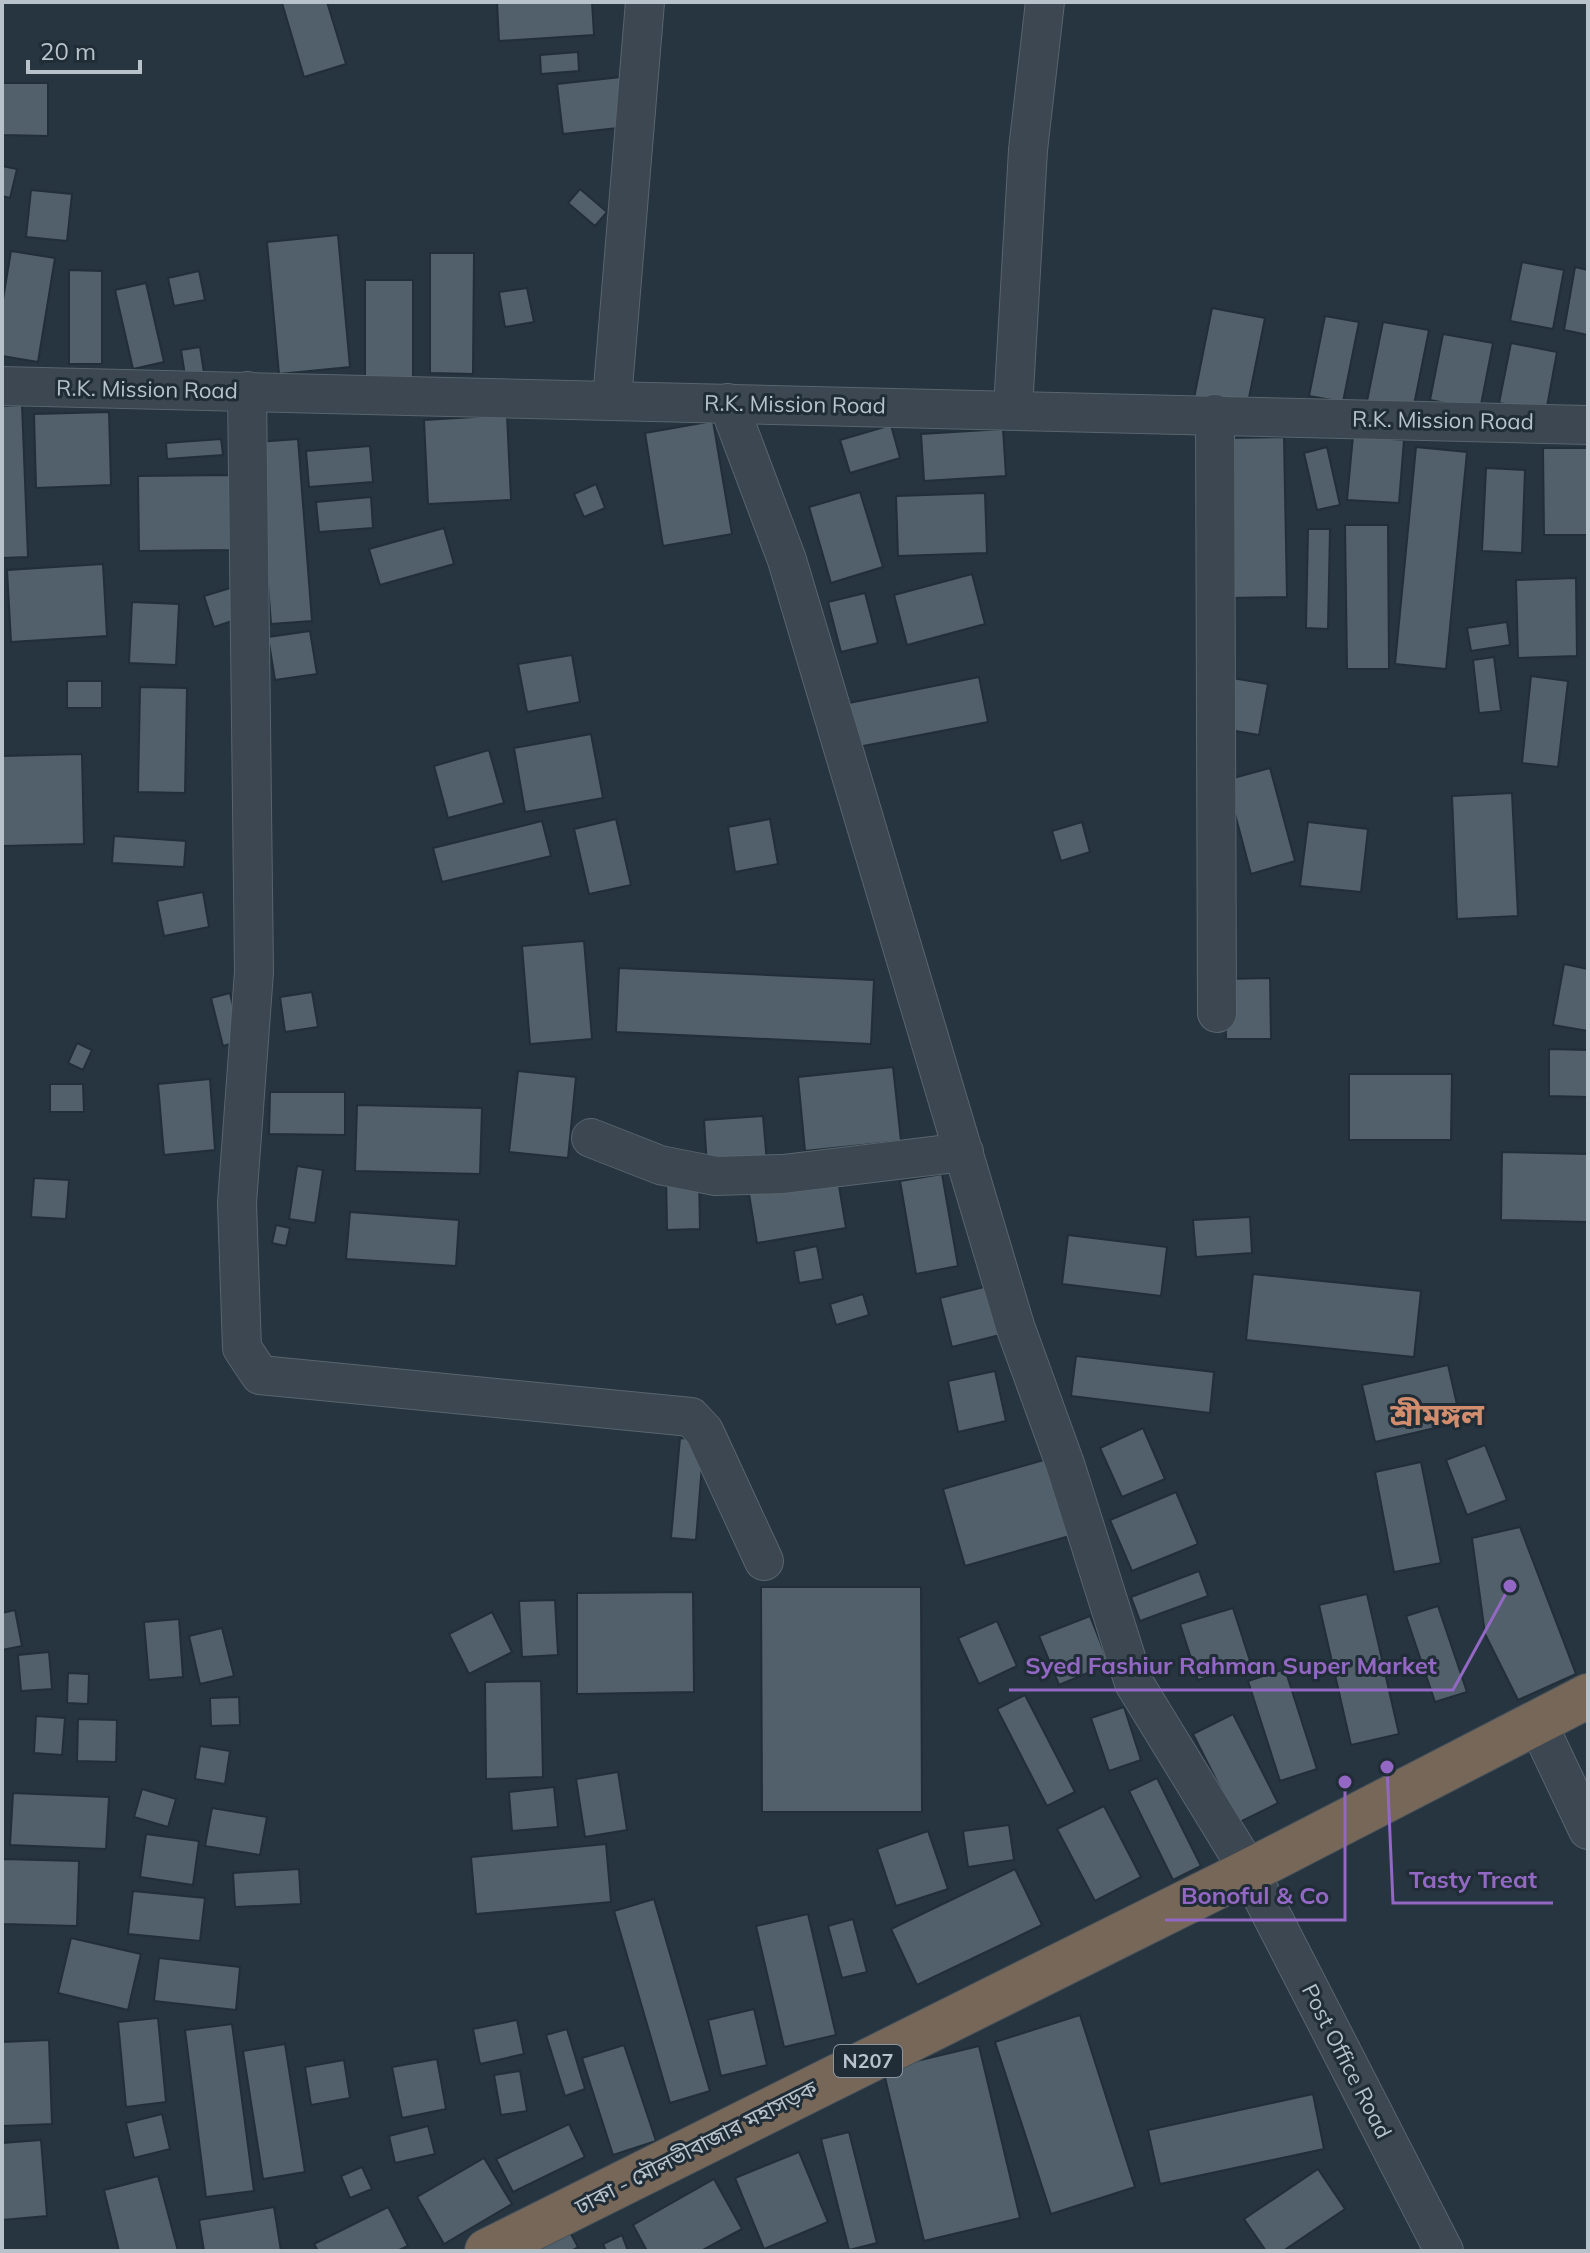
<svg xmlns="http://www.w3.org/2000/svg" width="1590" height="2253" font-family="Mulish,'Noto Sans Bengali',sans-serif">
<rect width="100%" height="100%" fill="#273541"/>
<g fill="#51606b" stroke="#222e38" stroke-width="2">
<path d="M327,2L346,64L304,77L282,3Z"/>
<path d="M497,2H592L594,35L499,41Z"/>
<path d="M578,52L579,71L541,74L540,55Z"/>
<path d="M621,77L627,127L563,134L557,84Z"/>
<path d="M2,83H48V136L2,135Z"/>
<path d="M2,166L17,169L10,198L2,196Z"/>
<path d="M580,189L607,212L595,226L568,203Z"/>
<path d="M31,190L72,194L67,241L26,237Z"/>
<path d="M338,235L350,367L279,374L267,242Z"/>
<path d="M11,251L55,258L38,362L2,356V305Z"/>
<path d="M430,253H474L473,374L430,373Z"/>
<path d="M1522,262L1564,270L1553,329L1510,321Z"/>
<path d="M1575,267L1588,270V335L1564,330Z"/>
<path d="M69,270L102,271V364H69Z"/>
<path d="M199,271L205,300L174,306L168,278Z"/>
<path d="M365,280H413V379L365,380Z"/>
<path d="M146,283L164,362L133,369L115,290Z"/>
<path d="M527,288L534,322L505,327L499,292Z"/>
<path d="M1212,308L1265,318L1246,413L1193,403Z"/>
<path d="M1325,316L1359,322L1343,402L1309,396Z"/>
<path d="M1383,322L1429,330L1412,415L1366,406Z"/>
<path d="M1443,334L1493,343L1480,410L1430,400Z"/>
<path d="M1511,343L1557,352L1546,412L1499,403Z"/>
<path d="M200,347L205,379L186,382L181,350Z"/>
<path d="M22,405L28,557L2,558V406Z"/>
<path d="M109,412L111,485L36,488L34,414Z"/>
<path d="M507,415L511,500L428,504L424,420Z"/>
<path d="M713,421L732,534L663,546L645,433Z"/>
<path d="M891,425L900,458L850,473L840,440Z"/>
<path d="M1003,429L1006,476L924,481L921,434Z"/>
<path d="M1353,436L1404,440L1399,503L1347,500Z"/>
<path d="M1284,437L1287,597L1228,598L1225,438Z"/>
<path d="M221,439L223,455L167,459L166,443Z"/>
<path d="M298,439L312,621L271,624L257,442Z"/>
<path d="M370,446L373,482L309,487L306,451Z"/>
<path d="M1327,447L1340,505L1317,510L1304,453Z"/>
<path d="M1416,447L1467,452L1446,669L1395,664Z"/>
<path d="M1543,448H1588V535H1544Z"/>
<path d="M1486,468L1525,470L1522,553L1482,551Z"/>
<path d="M230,475V550L139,551L138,476Z"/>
<path d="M596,484L605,508L584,517L574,494Z"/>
<path d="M860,492L883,567L831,583L809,507Z"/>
<path d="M985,493L987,553L898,556L896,496Z"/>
<path d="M371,497L373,528L319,532L316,502Z"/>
<path d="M1345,525H1388L1389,669H1347Z"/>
<path d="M444,528L454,564L380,585L369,549Z"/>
<path d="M1308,529H1330L1328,629L1306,628Z"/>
<path d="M103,564L107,636L11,642L7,570Z"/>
<path d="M972,574L985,624L907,645L894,595Z"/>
<path d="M1576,578L1577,656L1518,658L1516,580Z"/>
<path d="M237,586L247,616L214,627L204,596Z"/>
<path d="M865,593L878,643L841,652L828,602Z"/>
<path d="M132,602L179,604L176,665L129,663Z"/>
<path d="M1507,622L1510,645L1471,651L1467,628Z"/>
<path d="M310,631L317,674L275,680L268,637Z"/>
<path d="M572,655L580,702L527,712L518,664Z"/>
<path d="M1494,657L1501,711L1479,713L1473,660Z"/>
<path d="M1531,676L1568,681L1558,767L1522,763Z"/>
<path d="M979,677L988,722L858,747L849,703Z"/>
<path d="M1226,677L1268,684L1259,735L1218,728Z"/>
<rect x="67" y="681" width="35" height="27"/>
<path d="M140,687L187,688L185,793L138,792Z"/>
<path d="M591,734L603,798L525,812L514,748Z"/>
<path d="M489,750L504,803L448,818L434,766Z"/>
<path d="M82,754L84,844L2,846V756Z"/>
<path d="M1270,768L1295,861L1251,874L1226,780Z"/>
<path d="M1512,793L1518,916L1457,919L1452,796Z"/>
<path d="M616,819L631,885L589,894L574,829Z"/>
<path d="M770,819L778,864L735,872L728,827Z"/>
<path d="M542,821L551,856L442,882L433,848Z"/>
<path d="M1082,822L1090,852L1061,861L1052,831Z"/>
<path d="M1308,822L1368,829L1361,892L1300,886Z"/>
<path d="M114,836L186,841L184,867L112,863Z"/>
<path d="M203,892L209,927L164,936L157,901Z"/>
<path d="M584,941L592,1039L530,1044L522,946Z"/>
<path d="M1564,964L1588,969V1031L1553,1025Z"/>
<path d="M619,968L874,980L871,1044L616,1032Z"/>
<path d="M1270,978L1271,1039H1226L1225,979Z"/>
<path d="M312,992L318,1027L285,1032L280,997Z"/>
<path d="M230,993L241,1041L223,1046L211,998Z"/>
<path d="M77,1043L92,1050L83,1070L68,1063Z"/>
<path d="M1549,1049L1588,1050V1097L1549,1096Z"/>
<path d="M893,1067L901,1141L805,1151L798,1077Z"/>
<path d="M518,1071L576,1077L568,1158L509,1152Z"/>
<path d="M1349,1074H1452L1451,1140H1349Z"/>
<path d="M210,1079L215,1150L164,1155L158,1084Z"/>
<path d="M50,1084H83L84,1112H50Z"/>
<path d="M270,1092H345V1135L269,1134Z"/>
<path d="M357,1105L482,1108L480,1174L355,1171Z"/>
<path d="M763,1116L767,1163L707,1167L704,1120Z"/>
<path d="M1502,1152L1588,1154V1222L1501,1220Z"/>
<path d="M297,1166L323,1170L315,1223L289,1219Z"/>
<path d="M666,1174H699L700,1229L667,1230Z"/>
<path d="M837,1174L846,1228L757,1243L748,1188Z"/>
<path d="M942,1174L958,1266L916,1274L900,1181Z"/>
<path d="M34,1178L69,1180L66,1219L31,1217Z"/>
<path d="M350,1212L459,1220L456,1266L346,1259Z"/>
<path d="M1250,1217L1252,1253L1196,1257L1193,1220Z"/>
<path d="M276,1225L290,1228L286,1246L272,1243Z"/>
<path d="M1068,1235L1167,1247L1161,1296L1062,1284Z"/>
<path d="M817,1246L823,1279L799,1283L794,1251Z"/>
<path d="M1253,1274L1421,1291L1414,1357L1246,1340Z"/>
<path d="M988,1286L1000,1335L952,1347L940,1298Z"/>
<path d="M863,1294L869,1315L836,1325L830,1304Z"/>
<path d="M1076,1356L1214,1372L1210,1413L1071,1396Z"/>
<path d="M1448,1365L1461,1422L1375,1442L1362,1385Z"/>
<path d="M995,1371L1006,1421L958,1432L948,1381Z"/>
<path d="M1143,1428L1165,1479L1122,1497L1100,1448Z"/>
<path d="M680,1438L704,1440L696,1540L671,1538Z"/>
<path d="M1485,1445L1507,1500L1467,1515L1446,1460Z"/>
<path d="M1058,1456L1080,1533L965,1566L943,1489Z"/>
<path d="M1421,1462L1441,1563L1394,1572L1375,1472Z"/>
<path d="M1176,1492L1198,1544L1132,1571L1110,1520Z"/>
<path d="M1520,1527L1576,1674L1518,1700L1485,1634L1472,1538Z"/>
<path d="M1199,1571L1208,1596L1140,1621L1131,1597Z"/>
<path d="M761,1587H921L922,1812H762Z"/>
<path d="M693,1592L694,1692L577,1694V1593Z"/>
<path d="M1367,1594L1399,1734L1351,1745L1319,1605Z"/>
<path d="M555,1600L558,1655L522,1657L519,1601Z"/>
<path d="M1438,1606L1467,1692L1435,1702L1406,1616Z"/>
<path d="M1233,1608L1251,1664L1198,1680L1180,1624Z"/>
<path d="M15,1610L22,1646L2,1650V1613Z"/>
<path d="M492,1612L512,1652L469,1674L449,1634Z"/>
<path d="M1090,1616L1109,1664L1059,1685L1039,1636Z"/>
<path d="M179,1619L183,1677L149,1680L144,1622Z"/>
<path d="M997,1621L1017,1666L979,1684L958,1638Z"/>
<path d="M222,1628L234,1676L200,1684L189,1636Z"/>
<path d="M49,1652L52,1689L21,1691L18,1655Z"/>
<path d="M1285,1669L1317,1769L1280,1781L1248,1681Z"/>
<path d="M68,1673L89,1674L88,1704L67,1703Z"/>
<path d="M541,1681L543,1777L486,1779L485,1682Z"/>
<path d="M1025,1695L1075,1792L1047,1806L997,1709Z"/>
<path d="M239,1697L240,1725L211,1726L210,1698Z"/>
<path d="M1124,1707L1141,1760L1109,1771L1091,1718Z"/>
<path d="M1233,1714L1278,1803L1238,1823L1193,1734Z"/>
<path d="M36,1716L65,1718L62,1755L34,1753Z"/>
<path d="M78,1719L117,1720L116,1762L77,1761Z"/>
<path d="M200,1746L230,1751L225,1784L195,1779Z"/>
<path d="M618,1772L627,1830L585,1837L576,1779Z"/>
<path d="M1157,1778L1201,1866L1173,1880L1129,1791Z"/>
<path d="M554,1787L558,1827L512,1831L509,1792Z"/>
<path d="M142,1789L176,1799L168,1827L134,1817Z"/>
<path d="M13,1793L109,1797L106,1849L10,1845Z"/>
<path d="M1104,1806L1141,1877L1095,1901L1057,1829Z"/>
<path d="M212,1808L267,1817L260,1855L205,1846Z"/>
<path d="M1009,1825L1014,1860L968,1867L963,1831Z"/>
<path d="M928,1831L948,1889L896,1906L877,1849Z"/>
<path d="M146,1834L199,1841L193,1885L140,1877Z"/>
<path d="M606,1844L611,1902L476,1914L471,1857Z"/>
<path d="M2,1859L79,1861L77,1926L2,1924Z"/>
<path d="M299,1869L301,1904L235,1907L233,1873Z"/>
<path d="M1015,1869L1042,1925L917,1985L891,1929Z"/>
<path d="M133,1891L205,1898L200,1941L128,1934Z"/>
<path d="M654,1899L710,2091L670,2103L614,1911Z"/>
<path d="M808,1914L836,2035L784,2047L756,1926Z"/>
<path d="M853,1919L867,1972L842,1978L828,1926Z"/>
<path d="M71,1938L141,1954L128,2010L58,1993Z"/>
<path d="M159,1958L240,1967L236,2010L154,2001Z"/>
<path d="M754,2009L767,2065L721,2076L708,2020Z"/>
<path d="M1080,2015L1135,2187L1051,2214L995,2042Z"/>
<path d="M158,2018L166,2102L126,2107L118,2022Z"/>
<path d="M517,2020L524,2054L480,2064L473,2029Z"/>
<path d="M232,2024L254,2191L206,2197L185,2030Z"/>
<path d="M567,2029L585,2089L565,2096L546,2035Z"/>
<path d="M49,2040L52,2124L2,2126V2042Z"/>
<path d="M285,2044L305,2172L263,2179L243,2051Z"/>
<path d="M624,2045L656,2141L613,2155L582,2058Z"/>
<path d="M979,2046L1020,2218L924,2241L883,2069Z"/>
<path d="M437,2059L446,2109L402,2118L392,2067Z"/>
<path d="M344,2060L350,2098L311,2105L305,2067Z"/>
<path d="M520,2071L527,2111L501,2115L494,2075Z"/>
<path d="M1313,2094L1324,2149L1160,2184L1148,2130Z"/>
<path d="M162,2114L170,2149L134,2158L126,2123Z"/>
<path d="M569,2124L585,2157L513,2192L496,2159Z"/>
<path d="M428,2126L435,2154L395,2163L389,2136Z"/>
<path d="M849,2132L877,2243L849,2250L821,2139Z"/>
<path d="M41,2140L47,2216L2,2220V2143Z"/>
<path d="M799,2152L828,2222L764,2249L735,2178Z"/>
<path d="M484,2158L512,2204L444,2244L417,2197Z"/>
<path d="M362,2167L372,2189L350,2198L341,2176Z"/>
<path d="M1318,2169L1345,2209L1283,2251H1266L1244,2219Z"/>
<path d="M158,2176L178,2251H119L104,2190Z"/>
<path d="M714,2179L742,2229L701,2251H647L633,2225Z"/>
<path d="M274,2207L281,2251H204L199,2220Z"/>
<path d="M388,2207L408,2246L397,2251H318L314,2244Z"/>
<path d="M565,2223L578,2247L571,2251H510Z"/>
<path d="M622,2235L628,2251H606L603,2244Z"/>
</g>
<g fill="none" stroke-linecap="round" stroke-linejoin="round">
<g stroke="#59656e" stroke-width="40">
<g id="street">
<path d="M2,386L1588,425"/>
<path d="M247,391L254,972L237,1203L242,1348L260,1375L691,1417L704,1431L764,1561"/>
<path d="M612,400L645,2"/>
<path d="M728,403L787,560L1015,1326L1065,1464L1134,1683L1249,1871L1444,2251"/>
<path d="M1013,409L1028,150L1045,2"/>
<path d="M1215,414L1217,1013"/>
<path d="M591,1138L660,1165L716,1176L783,1174L964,1152"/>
<path d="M1537,1722L1588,1830"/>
</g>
</g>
<g stroke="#46525b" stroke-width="46">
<path id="highway" d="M487,2251L1249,1871L1588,1696"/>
</g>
<use href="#street" stroke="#3c4751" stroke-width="38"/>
<use href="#highway" stroke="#766759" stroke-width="44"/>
</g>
<g text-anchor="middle" stroke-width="6" stroke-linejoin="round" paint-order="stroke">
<rect fill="#202c36" stroke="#8a959e" stroke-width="2" x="834" y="2045" width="68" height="32" rx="6"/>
<g font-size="20" font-weight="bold" fill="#b8c2cb">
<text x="868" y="2068">N207</text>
</g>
<g font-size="22" fill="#b8c2cb" stroke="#202c36">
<text transform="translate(147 389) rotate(1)" y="8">R.K. Mission Road</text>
<text transform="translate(795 404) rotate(1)" y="8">R.K. Mission Road</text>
<text transform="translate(1443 420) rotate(1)" y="8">R.K. Mission Road</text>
<text transform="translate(1347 2061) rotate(63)" y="8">Post Office Road</text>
<text transform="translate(696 2147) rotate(-27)" y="8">ঢাকা - মৌলভীবাজার মহাসড়ক</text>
</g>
<g font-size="30" font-weight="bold" fill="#d18d6d" stroke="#202c36">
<text x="1437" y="1425">শ্রীমঙ্গল</text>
</g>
</g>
<path fill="none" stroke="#9368c4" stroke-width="3" d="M1510 1586L1453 1690H1009M1387 1767L1393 1903H1553M1345 1782L1345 1920H1165"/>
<g fill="#9368c4" stroke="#202c36" stroke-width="3">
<circle cx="1510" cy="1586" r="8"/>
<circle cx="1387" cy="1767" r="8"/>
<circle cx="1345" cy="1782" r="8"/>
</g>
<g font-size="24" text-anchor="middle" font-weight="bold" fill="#9368c4" stroke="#202c36" stroke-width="6" stroke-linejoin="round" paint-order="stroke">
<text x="1231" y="1674">Syed Fashiur Rahman Super Market</text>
<text x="1473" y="1888">Tasty Treat</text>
<text x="1255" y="1904">Bonoful &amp; Co</text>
</g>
<rect width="1590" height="2253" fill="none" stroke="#b8c2cb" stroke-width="8"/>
<path d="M28 60v12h112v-12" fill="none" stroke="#b8c2cb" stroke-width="4"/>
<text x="40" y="60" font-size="24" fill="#b8c2cb" stroke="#202c36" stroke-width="6" paint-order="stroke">20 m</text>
</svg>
